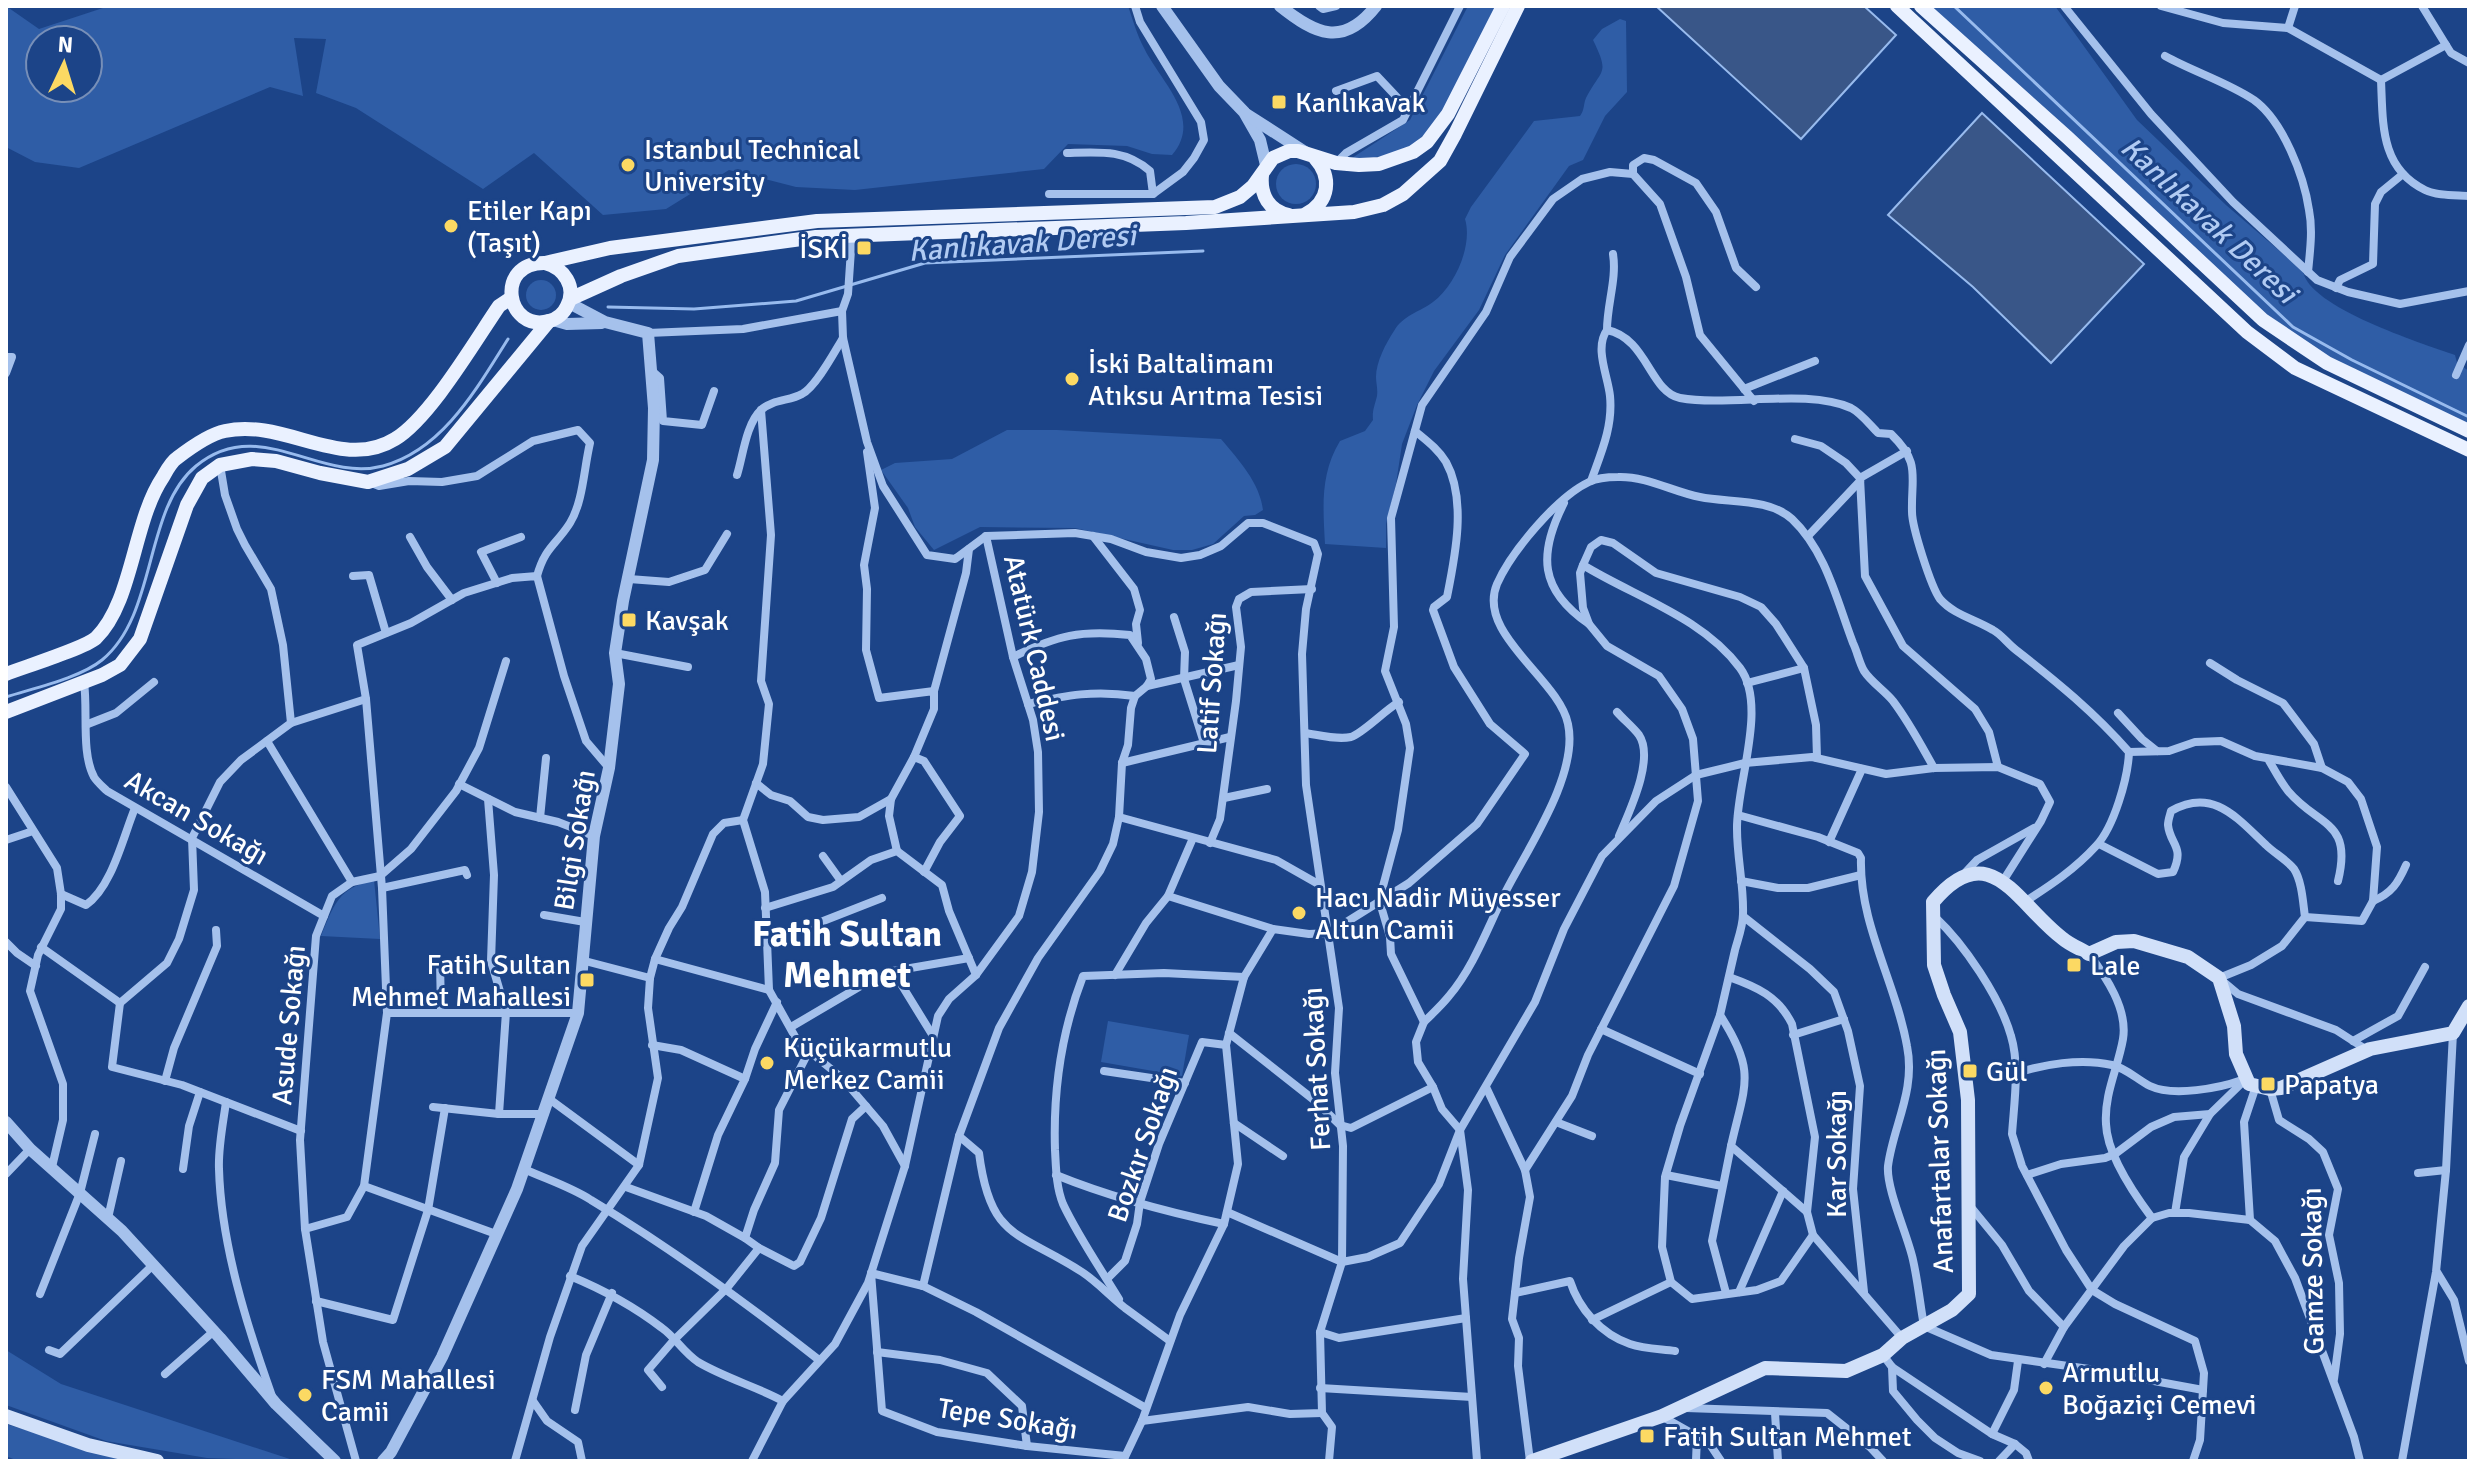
<svg xmlns="http://www.w3.org/2000/svg" width="2475" height="1467" font-family="Signika,sans-serif">
<rect width="100%" height="100%" fill="#1c4488"/>
<g fill="#2f5da6" fill-rule="evenodd">
<path d="M6,6L39,29L109,6H1128C1133,20 1137,35 1144,48C1160,81 1204,118 1172,155L1152,154L1127,146L1068,144L1044,169L855,190L796,187L729,170L666,209L603,215L534,153L483,189L356,108L316,93L326,39L294,38L303,96L270,87L79,168L35,162L6,147ZM88,40V88H40V40Z"/>
<path d="M1468,6H1497C1478,45 1445,129 1407,148C1390,157 1371,158 1352,158L1410,120Z"/>
<path d="M1931,6H2055L2137,120L2226,205L2303,271C2308,307 2421,343 2455,355L2457,363L2469,371V425L2316,351L2275,324Z"/>
<path d="M1620,19L1626,21L1627,92L1605,116L1583,160L1569,166L1505,255L1479,310L1434,371L1417,405L1402,444L1396,484L1386,524V548L1325,544C1323,507 1320,474 1340,441L1365,431L1373,420C1372,410 1375,405 1377,396C1378,389 1376,383 1376,377C1376,362 1386,343 1394,331C1403,315 1420,312 1433,302C1455,286 1473,245 1465,219L1471,207L1534,121L1580,116C1585,109 1583,105 1586,98C1602,68 1610,75 1593,40L1602,29Z"/>
<circle cx="1296" cy="184" r="20"/>
<circle cx="541" cy="295" r="15"/>
<path d="M1007,430H1057L1221,439C1238,459 1260,483 1263,510L1255,515L1244,516L1213,544L1192,550H1173L1075,528L980,527L934,550L915,527L908,508L881,470L895,463L952,459Z"/>
<path d="M374,880L380,939L321,936C334,905 338,888 374,880Z"/>
<path d="M1108,1021L1189,1035L1182,1076L1101,1062Z"/>
<path d="M6,1350L61,1384L296,1461L207,1458L106,1441L6,1405Z"/>
<path d="M6,1424L128,1461H18L6,1456Z"/>
</g>
<g fill="#395688" stroke="#98bbee" stroke-width="2">
<path d="M1656,6H1864L1896,35L1801,139Z"/>
<path d="M1982,113L2144,264L2051,363L1973,287L1888,215Z"/>
</g>
<g fill="none" stroke-linecap="round" stroke-linejoin="round">
<g stroke="#98bbee" stroke-width="3">
<path d="M1954,6L2293,327L2352,360L2469,417"/>
<path d="M608,307L694,309L796,301L925,263L1203,251"/>
<path d="M6,697C34,688 80,678 102,660C158,614 143,510 196,466C259,414 319,483 383,466C443,450 477,388 508,339"/>
</g>
<g stroke="#a5c1ec" stroke-width="8">
<path d="M1319,6L1323,9L1336,6"/>
<path d="M2064,6L2151,114L2233,202L2317,280L2348,292L2400,304L2469,291"/>
<path d="M2161,6L2223,23L2288,28L2381,80"/>
<path d="M2288,28L2295,6"/>
<path d="M2446,45L2451,53L2469,63"/>
<path d="M2165,56C2194,72 2227,82 2254,100C2283,121 2304,176 2309,210C2313,230 2310,251 2308,272"/>
<path d="M2381,80C2383,124 2380,168 2425,190C2437,196 2456,195 2469,196"/>
<path d="M2381,80L2446,45L2422,6"/>
<path d="M1336,91L1377,76L1409,110"/>
<path d="M1067,153C1099,152 1125,149 1150,171L1153,194"/>
<path d="M1336,163L1346,153L1403,120L1460,6"/>
<path d="M1633,174V165L1644,158L1654,160L1696,183L1716,212L1736,268L1756,287"/>
<path d="M1049,194H1153L1183,172L1194,158L1204,140L1201,122L1140,22L1135,6"/>
<path d="M852,235L848,294L842,311L843,338L867,442L883,486L927,555L955,559L986,536L1075,533L1111,539L1146,552L1181,558L1200,555L1221,546L1248,523H1263L1314,543L1318,554L1306,609L1302,654L1306,785L1339,1008L1335,1073L1343,1146L1342,1262L1320,1332L1322,1413L1290,1414L1248,1407L1142,1421"/>
<path d="M2336,288L2340,280L2373,264L2375,204L2381,192L2403,174"/>
<path d="M1607,330C1607,304 1617,279 1613,254"/>
<path d="M648,333L743,329L842,311"/>
<path d="M6,357H12L6,373"/>
<path d="M651,370L660,378L663,421L702,425L714,391"/>
<path d="M2456,375L2469,345"/>
<path d="M1744,389L1815,361"/>
<path d="M761,410L771,535L761,681L769,704L763,764L743,820L765,892L769,990L798,1042L842,1078L883,1126L905,1166"/>
<path d="M1795,439L1821,446L1846,463L1860,478L1865,576L1903,646L1975,709L1989,732L1998,767"/>
<path d="M867,452L875,508L864,565L867,589L866,650L879,698L934,691V709L914,757L891,799L889,816L897,851"/>
<path d="M737,475C743,456 746,424 761,410C773,399 790,401 802,394C816,387 835,351 843,338"/>
<path d="M1860,478L1907,451"/>
<path d="M1591,481C1601,453 1613,427 1610,396C1608,376 1594,348 1607,330C1647,338 1650,392 1680,398C1730,407 1807,388 1851,408C1861,413 1870,425 1878,433L1891,434C1921,463 1911,475 1912,512C1912,527 1931,587 1940,599C1954,615 1975,619 1993,630C2001,634 2008,644 2016,650C2056,681 2095,713 2129,752C2128,778 2114,827 2096,846C2075,869 2051,885 2026,901"/>
<path d="M369,482L379,486L409,481L442,482L477,476L533,441L578,430L590,443C584,468 583,502 570,523C556,545 545,547 537,576"/>
<path d="M1564,503C1538,554 1539,590 1589,624"/>
<path d="M1093,536L1134,589L1140,610L1136,624L1138,643"/>
<path d="M1808,536L1860,481"/>
<path d="M410,537L427,567L452,600"/>
<path d="M1583,565L1591,547L1601,540L1613,543L1656,573L1740,597L1761,607L1776,624L1804,668L1816,725L1817,758"/>
<path d="M353,576L369,575L386,633"/>
<path d="M629,579L669,582L705,570L727,534"/>
<path d="M497,583L481,552L521,537"/>
<path d="M1174,617L1185,652L1184,679L1204,743"/>
<path d="M615,653L688,667"/>
<path d="M1013,657C1058,635 1080,630 1130,635L1146,659L1151,679L1147,686L1135,696L1131,708L1128,745L1122,763L1119,817L1113,844L1100,871L1038,958L999,1028L959,1136L979,1153C990,1240 1018,1231 1082,1272C1097,1282 1110,1296 1125,1308C1140,1319 1155,1330 1170,1341"/>
<path d="M2210,663L2237,680L2283,703L2314,744L2322,768"/>
<path d="M84,682C88,710 81,753 94,777C97,782 103,787 107,791L324,916"/>
<path d="M1747,683L1804,668"/>
<path d="M1147,686L1239,665"/>
<path d="M934,691L966,573L969,549"/>
<path d="M1028,704C1067,695 1094,690 1135,696"/>
<path d="M1617,712C1624,720 1633,727 1639,735C1655,759 1629,812 1619,836"/>
<path d="M2118,713L2142,739L2157,751"/>
<path d="M291,723L366,699"/>
<path d="M88,724L116,713L154,682"/>
<path d="M1305,733C1319,735 1337,740 1351,737C1363,733 1385,710 1399,702"/>
<path d="M267,741L352,882"/>
<path d="M2129,752L2169,751L2195,742L2221,741L2255,756L2322,768L2348,782L2361,799L2377,847L2373,901L2362,921L2305,917"/>
<path d="M914,757L924,761L960,816L940,842L924,872"/>
<path d="M2268,759C2274,769 2280,781 2288,791C2318,827 2353,820 2338,881"/>
<path d="M1122,763L1230,737"/>
<path d="M756,783L771,795L790,801L808,817L823,820L859,817L891,799"/>
<path d="M459,784L515,812L558,822L594,836"/>
<path d="M6,787L57,868L61,894V909L38,955L30,991L63,1084V1120L52,1167"/>
<path d="M1224,798L1267,789"/>
<path d="M488,799L494,875L491,961L506,1012L499,1114H543"/>
<path d="M1738,815L1818,837L1858,853L1861,858C1859,924 1896,983 1907,1046C1916,1091 1893,1126 1888,1166C1886,1189 1908,1236 1913,1260C1918,1282 1920,1304 1924,1326L1991,1355L2089,1369L2203,1390"/>
<path d="M1119,817L1276,860L1320,885"/>
<path d="M540,818L546,758"/>
<path d="M1193,838L1168,896L1273,929"/>
<path d="M6,840L33,831"/>
<path d="M1829,842L1862,769"/>
<path d="M1210,843L1220,819L1236,701L1241,647L1236,607L1239,599L1251,592L1312,589"/>
<path d="M2099,844L2158,874L2173,872C2185,846 2170,845 2168,825C2168,820 2170,815 2171,811C2213,787 2237,818 2266,845C2274,853 2287,860 2294,869C2302,881 2303,903 2305,917L2282,946L2251,965L2219,978L2238,994L2336,1030L2367,1050"/>
<path d="M823,856L841,881"/>
<path d="M1963,875L1977,860L2034,828"/>
<path d="M1741,881L1778,888H1808L1861,875"/>
<path d="M382,888L465,870L467,875"/>
<path d="M61,894L86,905C112,887 123,837 135,808"/>
<path d="M2373,901C2392,893 2398,883 2406,865"/>
<path d="M765,908L833,887L871,860L897,851L942,885L949,911L976,975"/>
<path d="M544,915L585,922"/>
<path d="M1744,917L1810,969L1834,992L1848,1031L1860,1086L1853,1189L1864,1292"/>
<path d="M1935,917C1964,944 2000,997 2011,1036C2020,1065 2014,1104 2012,1134L2022,1166L2066,1250L2092,1290L2115,1304L2195,1341L2204,1373L2200,1440L2193,1461"/>
<path d="M6,942L17,953L36,966"/>
<path d="M767,943L882,898"/>
<path d="M41,947L120,1003"/>
<path d="M2089,954C2106,977 2128,1009 2123,1039C2118,1068 2104,1094 2106,1124C2107,1155 2134,1194 2152,1218"/>
<path d="M655,959L769,990"/>
<path d="M585,961L650,978"/>
<path d="M440,962L441,1011"/>
<path d="M893,971L933,1036"/>
<path d="M1115,975L1146,923L1168,896"/>
<path d="M1729,977C1757,987 1778,996 1792,1024L1815,1137L1807,1212"/>
<path d="M120,1003L167,963L179,939L194,890L192,838L220,782L241,760L291,723L283,645L271,589L245,545L237,529L225,495L220,465"/>
<path d="M120,1003L112,1067L182,1085L301,1131"/>
<path d="M387,1013H578"/>
<path d="M1720,1015L1680,1126L1665,1177L1662,1247L1671,1282L1692,1299L1757,1290L1781,1281L1813,1235"/>
<path d="M1424,1022C1432,1014 1441,1006 1449,996C1475,965 1488,926 1506,891C1528,848 1579,774 1568,724C1559,679 1476,634 1497,584C1511,552 1557,497 1589,482C1597,478 1610,477 1618,477C1647,476 1673,492 1700,497C1729,503 1769,498 1792,519C1826,551 1837,601 1853,643C1857,651 1859,662 1864,671C1871,682 1885,691 1893,701C1909,722 1921,745 1934,768"/>
<path d="M791,1027L864,984L893,971L969,958"/>
<path d="M1601,1029L1700,1074"/>
<path d="M1229,1033L1314,1100L1340,1125L1351,1128L1433,1087"/>
<path d="M1793,1035L1844,1019"/>
<path d="M2353,1041L2398,1016L2425,967"/>
<path d="M652,1045L681,1050L745,1079L718,1135L694,1212"/>
<path d="M1104,1071L1185,1083"/>
<path d="M2014,1074C2043,1064 2081,1058 2112,1065C2126,1068 2138,1080 2150,1086C2173,1097 2220,1088 2242,1080"/>
<path d="M745,1079L755,1049L777,1002"/>
<path d="M165,1081L174,1048L217,946L216,930"/>
<path d="M1486,1087L1525,1170L1530,1197L1519,1258L1512,1319L1519,1338L1518,1366L1530,1461"/>
<path d="M2270,1089L2279,1120L2309,1139L2323,1152L2338,1189L2329,1235L2339,1283L2340,1334L2334,1379"/>
<path d="M548,1098L639,1165"/>
<path d="M226,1102C223,1124 218,1148 219,1169C221,1244 247,1326 272,1396"/>
<path d="M433,1107L499,1114"/>
<path d="M1556,1122L1592,1136"/>
<path d="M1234,1123L1283,1156"/>
<path d="M183,1169L189,1126L200,1092"/>
<path d="M524,1169C546,1179 571,1187 591,1200C671,1248 745,1302 819,1360"/>
<path d="M1525,1170L1572,1096L1588,1055L1674,886L1698,801L1693,739L1682,709L1659,676L1607,646L1589,624L1583,608L1580,573L1583,565C1635,597 1702,617 1740,668C1768,706 1736,785 1737,829C1737,858 1744,886 1743,914C1743,926 1738,939 1735,950C1730,972 1725,994 1720,1015C1757,1072 1745,1084 1731,1146L1807,1212L1813,1235L1902,1338"/>
<path d="M2418,1173L2446,1170"/>
<path d="M6,1174L30,1149"/>
<path d="M1056,1175C1110,1197 1167,1212 1224,1224"/>
<path d="M1666,1175L1722,1186"/>
<path d="M2027,1175L2061,1164L2105,1158L2115,1154L2151,1127L2174,1117L2210,1114L2247,1078"/>
<path d="M364,1186L496,1234"/>
<path d="M626,1187L706,1216L745,1238L754,1210L775,1163L779,1110L809,1051"/>
<path d="M1970,1206L2002,1245L2029,1291L2064,1327L2044,1364"/>
<path d="M1227,1212L1342,1262L1368,1257L1400,1243L1439,1184L1460,1130L1535,1002L1564,929L1602,856L1656,801L1696,775L1745,763L1812,757L1886,774L1934,768L1998,767L2040,784L2050,802L2041,821L2003,881"/>
<path d="M2175,1213L2184,1157L2210,1114"/>
<path d="M108,1218L121,1161"/>
<path d="M2250,1220L2244,1122L2256,1086"/>
<path d="M305,1229L347,1217L364,1186L387,1013L382,888L366,699L357,645L411,623L464,593L512,578L537,576L564,676L586,741L609,768"/>
<path d="M745,1238L759,1248L794,1266L800,1262L821,1218L852,1119L866,1106"/>
<path d="M2437,1272L2454,1300L2469,1361"/>
<path d="M570,1276C604,1290 632,1305 662,1328C675,1337 683,1352 698,1362C725,1378 755,1386 783,1401"/>
<path d="M1107,1279L1125,1261L1137,1224L1140,1202L1159,1144L1202,1042L1226,1045"/>
<path d="M923,1286L959,1136"/>
<path d="M1739,1292L1783,1191"/>
<path d="M1515,1293L1570,1281C1579,1309 1601,1334 1630,1344C1644,1349 1661,1349 1675,1351"/>
<path d="M1726,1293L1712,1241L1731,1146"/>
<path d="M40,1294L80,1193L95,1134"/>
<path d="M1119,1299C1100,1268 1078,1236 1063,1204C1056,1187 1056,1167 1055,1150C1053,1089 1061,1033 1083,976L1164,973L1244,977"/>
<path d="M316,1301L393,1320L428,1210L445,1108"/>
<path d="M1592,1320L1671,1282"/>
<path d="M2064,1327L2124,1246L2152,1218L2169,1213H2189L2250,1220L2275,1241L2295,1278L2354,1437L2360,1461"/>
<path d="M1320,1332L1339,1338L1466,1318"/>
<path d="M49,1350L60,1354L153,1265"/>
<path d="M877,1352L940,1360L987,1373L1022,1406L1027,1446"/>
<path d="M1883,1355L1892,1367L1992,1434L2015,1444L2026,1453L2029,1461"/>
<path d="M1892,1367L1893,1391L1917,1420L1935,1438L1958,1453L1980,1461"/>
<path d="M165,1374L214,1331"/>
<path d="M662,1387L648,1370L673,1341L727,1288L759,1248"/>
<path d="M1320,1388L1472,1397"/>
<path d="M533,1401L547,1421L578,1442L582,1461"/>
<path d="M1686,1408L1827,1413L1870,1447L1883,1461"/>
<path d="M575,1410L586,1355L612,1293"/>
<path d="M1322,1413L1332,1427L1329,1461"/>
<path d="M1775,1413L1778,1461"/>
<path d="M1663,1417L1709,1443L1721,1461"/>
<path d="M1992,1434L2014,1390L2018,1361"/>
<path d="M1125,1456L1027,1446L937,1432L882,1411L871,1273L923,1286L976,1312L1146,1408"/>
<path d="M356,1461L323,1342L305,1229L300,1140L316,936L332,896L352,882L380,876L411,849L456,791L479,748L506,661"/>
<path d="M515,1461L550,1337L582,1246L639,1165L658,1078L648,1008L650,978L655,959L669,928L682,907L713,834L724,823L743,820"/>
<path d="M752,1461L783,1401L835,1344L868,1283L905,1166L938,1016L949,999L976,975L1019,916L1032,872L1039,812L1038,752L1033,720L1013,657L986,536"/>
<path d="M1123,1461L1142,1421L1180,1315L1224,1224L1238,1164L1226,1045L1244,977L1273,929L1309,934L1329,933L1409,883L1477,824L1525,754L1490,724L1454,667L1433,610L1434,607L1447,597C1455,557 1467,500 1446,462C1438,449 1427,441 1415,431"/>
<path d="M1477,1461L1463,1279L1468,1190L1460,1130L1442,1109L1433,1087L1418,1062L1416,1042L1424,1022L1391,954L1390,937L1381,906L1382,890L1398,830L1410,748L1406,724L1385,671L1394,627L1391,518L1422,405L1486,312L1510,257L1553,199L1582,179L1610,172L1633,174L1660,204L1686,277L1700,335L1754,401"/>
<path d="M1696,1461L1697,1436"/>
<path d="M1999,1461L2015,1444"/>
<path d="M2402,1461L2436,1272L2446,1170L2453,1033"/>
</g>
<g stroke="#a5c1ec" stroke-width="12">
<path d="M1162,6L1219,86L1244,112L1260,140L1266,165"/>
<path d="M1280,6C1315,34 1343,48 1376,6"/>
<path d="M1246,114L1305,152"/>
<path d="M553,320L567,324L602,323"/>
<path d="M6,1122L30,1149L122,1231L220,1338L276,1404L335,1461"/>
<path d="M383,1461L391,1452L442,1357L517,1189L578,1013L594,836L609,768L619,684L615,653L623,601L653,460L654,408L648,333L605,322L569,303"/>
</g>
<g stroke="#d1e0f9" stroke-width="14">
<path d="M6,1416L88,1445L157,1461"/>
<path d="M1532,1461L1662,1416L1765,1368L1846,1371L1883,1355L1902,1338L1952,1310L1969,1294L1968,1100L1960,1032L1944,995L1934,965L1933,902C1990,834 2017,904 2062,938C2070,945 2081,949 2089,954L2116,942L2134,941L2188,957L2219,978L2234,1026L2236,1054L2249,1084L2270,1089L2281,1088L2370,1049L2453,1033L2469,1006"/>
</g>
<g stroke="#eaf1ff" stroke-width="14">
<path d="M1897,6L2247,332L2295,368L2469,450"/>
<path d="M1921,6L2067,137L2263,320L2327,363L2469,431"/>
<path d="M1262,175C1260,195 1269,211 1289,215"/>
<path d="M1306,214C1330,201 1332,177 1315,158"/>
<path d="M545,263C564,268 577,287 567,306C564,313 557,319 549,321C506,333 494,262 545,263L610,248L817,221L1215,207L1240,197L1253,186L1273,158L1289,151H1298L1336,163L1359,165L1379,164L1413,152L1427,142L1448,114L1503,6"/>
<path d="M570,299L621,276L678,256L816,237L1186,223L1354,212L1383,205L1403,194L1440,161L1455,134L1518,6"/>
<path d="M6,674C24,667 85,648 96,638C133,602 133,521 163,477C167,470 171,462 177,458C190,448 210,434 225,431C285,418 342,472 395,439C430,418 475,341 499,306L511,298"/>
<path d="M6,712L102,675L120,665L140,639L187,505L202,478L220,465L252,459L276,461L320,473L368,482L408,469L445,447L549,321"/>
</g>
</g>
<g fill="#fcd963" stroke="#1c4488" stroke-width="3">
<rect x="1271" y="94" width="16" height="16" rx="4"/>
<circle cx="628" cy="165" r="8"/>
<circle cx="451" cy="226" r="8"/>
<rect x="856" y="240" width="16" height="16" rx="4"/>
<circle cx="1072" cy="379" r="8"/>
<rect x="621" y="612" width="16" height="16" rx="4"/>
<circle cx="1299" cy="913" r="8"/>
<rect x="2066" y="957" width="16" height="16" rx="4"/>
<rect x="579" y="972" width="16" height="16" rx="4"/>
<circle cx="767" cy="1063" r="8"/>
<rect x="1962" y="1063" width="16" height="16" rx="4"/>
<rect x="2260" y="1076" width="16" height="16" rx="4"/>
<circle cx="2046" cy="1388" r="8"/>
<circle cx="305" cy="1395" r="8"/>
<rect x="1639" y="1428" width="16" height="16" rx="4"/>
</g>
<g text-anchor="middle" stroke-width="6" stroke-linejoin="round" paint-order="stroke">
<g font-size="28" fill="#fff" stroke="#1c4488" text-anchor="start">
<text x="1295" y="112">Kanlıkavak</text>
<text x="644" y="159">Istanbul Technical<tspan x="644" dy="32">University</tspan></text>
<text x="467" y="220">Etiler Kapı<tspan x="467" dy="32">(Taşıt)</tspan></text>
<text x="848" y="258" text-anchor="end">İSKİ</text>
<text x="1088" y="373">İski Baltalimanı<tspan x="1088" dy="32">Atıksu Arıtma Tesisi</tspan></text>
<text x="645" y="630">Kavşak</text>
<text x="1315" y="907">Hacı Nadir Müyesser<tspan x="1315" dy="32">Altun Camii</tspan></text>
<text x="571" y="974" text-anchor="end">Fatih Sultan<tspan x="571" dy="32">Mehmet Mahallesi</tspan></text>
<text x="2090" y="975">Lale</text>
<text x="783" y="1057">Küçükarmutlu<tspan x="783" dy="32">Merkez Camii</tspan></text>
<text x="1986" y="1081">Gül</text>
<text x="2284" y="1094">Papatya</text>
<text x="2062" y="1382">Armutlu<tspan x="2062" dy="32">Boğaziçi Cemevi</tspan></text>
<text x="321" y="1389">FSM Mahallesi<tspan x="321" dy="32">Camii</tspan></text>
<text x="1663" y="1446">Fatih Sultan Mehmet</text>
</g>
<g font-size="28" fill="#fff" stroke="#1c4488">
<text transform="translate(1035 648) rotate(77)" y="10">Atatürk Caddesi</text>
<text transform="translate(1211 683) rotate(-86)" y="10">Latif Sokağı</text>
<text transform="translate(197 817) rotate(30)" y="10">Akcan Sokağı</text>
<text transform="translate(574 840) rotate(-81)" y="10">Bilgi Sokağı</text>
<text transform="translate(288 1025) rotate(-85)" y="10">Asude Sokağı</text>
<text transform="translate(1316 1069) rotate(-93)" y="10">Ferhat Sokağı</text>
<text transform="translate(1142 1144) rotate(-71)" y="10">Bozkır Sokağı</text>
<text transform="translate(1836 1154) rotate(-90)" y="10">Kar Sokağı</text>
<text transform="translate(1939 1161) rotate(-92)" y="10">Anafartalar Sokağı</text>
<text transform="translate(2312 1271) rotate(-91)" y="10">Gamze Sokağı</text>
<text transform="translate(1008 1418) rotate(9)" y="10">Tepe Sokağı</text>
</g>
<g font-size="30" font-style="italic" fill="#b1cbf3" stroke="#1c4488">
<text transform="translate(2209 220) rotate(43)" y="10">Kanlıkavak Deresi</text>
<text transform="translate(1022 243) rotate(-4)" y="10">Kanlıkavak Deresi</text>
</g>
<g font-size="36" font-weight="bold" fill="#fff" stroke="#1c4488">
<text x="847" y="946">Fatih Sultan<tspan x="847" dy="41">Mehmet</tspan></text>
</g>
</g>
<rect width="2475" height="1467" fill="none" stroke="#ffffff" stroke-width="16"/>
<g transform="translate(64 64) rotate(4)"><circle r="38" fill="#1c4488" stroke="#778fb8" stroke-width="2"/>
<path d="M0-6L14 30L0 20L-14 30Z" fill="#fcd963"/>
<text y="-12" font-size="22" font-weight="bold" text-anchor="middle" fill="#ffffff">N</text>
</g>
</svg>
